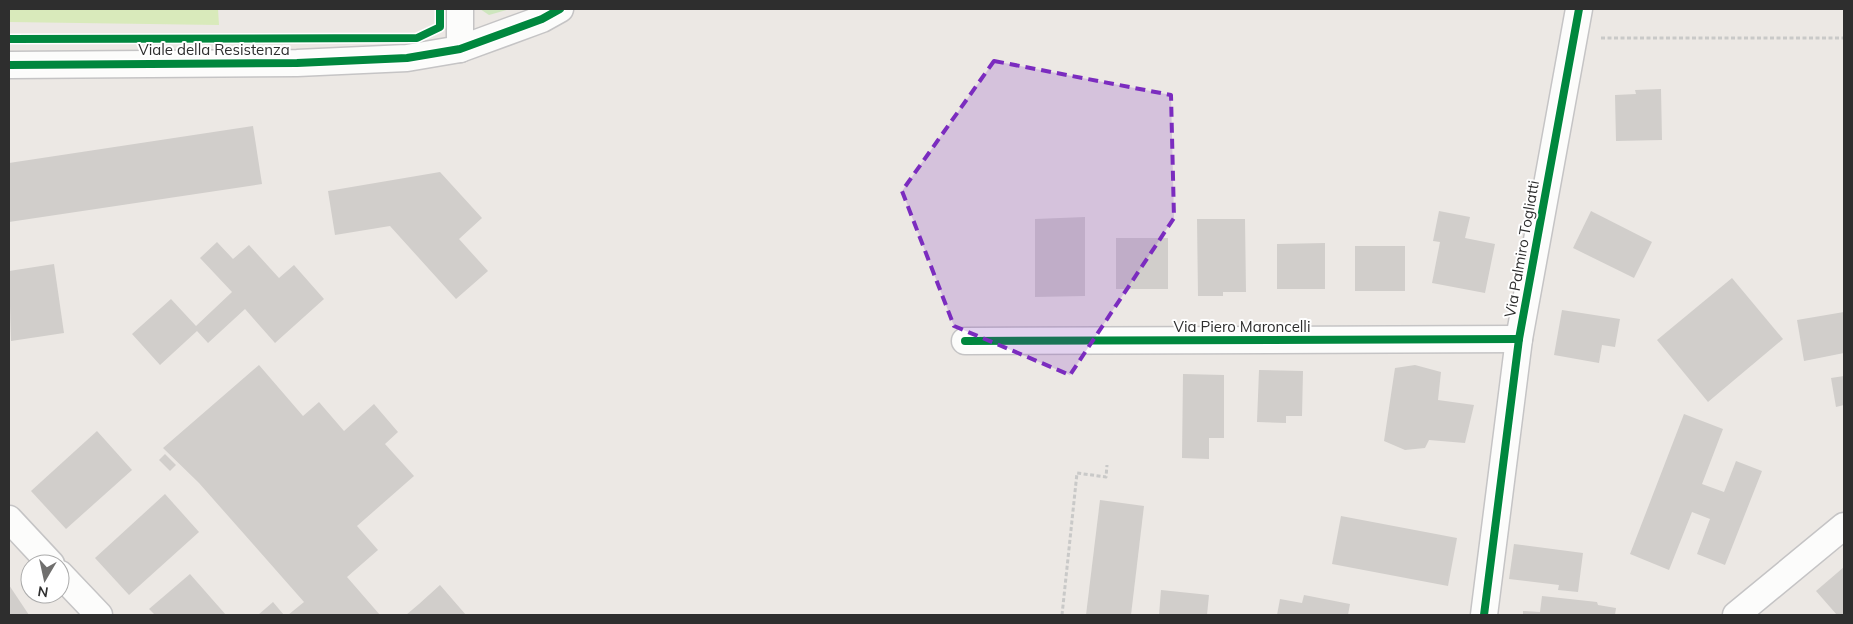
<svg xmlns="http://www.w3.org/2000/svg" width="1853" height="624" font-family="Mulish,sans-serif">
<rect width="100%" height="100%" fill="#ece8e4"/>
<path fill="#cee6be" d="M480,9H510L489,15Z"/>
<path fill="#d9eabb" d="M9,9H218L219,25L9,22Z"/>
<g fill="#d1cecb">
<path d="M1661,89L1662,140L1616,141L1615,95L1636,94L1635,90Z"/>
<path d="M253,126L262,184L9,222V163Z"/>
<path d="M440,172L482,218L459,239L488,271L456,299L390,226L335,235L328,191Z"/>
<path d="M1439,211L1470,217L1465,238L1495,244L1485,293L1432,283L1440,242L1433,241Z"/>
<path d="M1591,211L1652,242L1634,278L1573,248Z"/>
<path d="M1085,217V296L1035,297V219Z"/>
<path d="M1197,219H1245L1246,292H1223V296H1198Z"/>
<rect x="1116" y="238" width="52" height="51"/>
<path d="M217,242L233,259L249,245L279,278L294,265L324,299L275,343L245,309L208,343L197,331L160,365L132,334L171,299L196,326L232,292L200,258Z"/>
<path d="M1325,243V289H1277V244Z"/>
<rect x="1355" y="246" width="50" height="45"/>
<path d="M54,264L64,333L11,341L9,271Z"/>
<path d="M1732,278L1783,339L1708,402L1657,340Z"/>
<path d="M1562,310L1620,319L1615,347L1602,345L1599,363L1554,355Z"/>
<path d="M1844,312V353L1804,361L1797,320Z"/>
<path d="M259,365L303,416L319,402L344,431L374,404L398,432L385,444L414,476L357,526L378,550L347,577L380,615H288L304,602L199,483L163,448Z"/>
<path d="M1415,365L1441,372L1438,400L1474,405L1465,443L1429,440L1425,448L1405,450L1384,441L1395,368Z"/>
<path d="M1259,370L1303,371L1302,416H1286V423L1257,422Z"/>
<path d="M1183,374L1224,375V438H1209V459L1182,458Z"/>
<path d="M1844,376V405L1836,407L1831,378Z"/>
<path d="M1684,414L1723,429L1702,484L1724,492L1736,461L1762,471L1725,565L1697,554L1710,519L1692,512L1669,570L1630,554Z"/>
<path d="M97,431L132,470L66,529L31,491Z"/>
<path d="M165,454L176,465L170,471L159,460Z"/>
<path d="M165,494L199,532L129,595L95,558Z"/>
<path d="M1100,500L1144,506L1131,615H1086Z"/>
<path d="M1341,516L1457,538L1448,586L1332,564Z"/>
<path d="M1514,544L1583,553L1578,592L1558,590L1559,585L1509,579Z"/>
<path d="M1844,567V615H1837L1816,591Z"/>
<path d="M190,574L226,615H155L149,609Z"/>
<path d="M9,585L29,615H9Z"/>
<path d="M440,585L466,615H406L419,604Z"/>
<path d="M1161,590L1209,595L1207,615H1159Z"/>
<path d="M1304,595L1350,604L1348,615H1277L1280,599L1302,603Z"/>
<path d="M1542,596L1597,602L1598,605L1616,608L1615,615H1523V611L1540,612Z"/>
<path d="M273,602L284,615H258Z"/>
</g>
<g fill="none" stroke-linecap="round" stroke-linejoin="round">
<g stroke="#c5c4c5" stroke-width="29">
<g id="minor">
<path d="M460,49V9"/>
<path d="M9,65L297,63L407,58L460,49L542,19L560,9"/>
<path d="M965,341L1519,339"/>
<path d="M9,519L51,564"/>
<path d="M60,574L99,615"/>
<path d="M1484,615L1519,339L1579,9"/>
<path d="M1736,615L1844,526"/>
</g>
</g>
<g stroke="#c9c9c8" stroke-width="3" stroke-dasharray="4 2.5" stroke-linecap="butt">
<path d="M1601,38H1844"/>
<path d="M1062,615L1077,473L1106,477L1107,465"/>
</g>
<use href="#minor" stroke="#fcfcfb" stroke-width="26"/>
<g stroke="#fff" stroke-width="11">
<g id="cycleway">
<path d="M9,39L417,38L440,27V9"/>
<path d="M9,65L297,63L407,58L460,49L542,19L560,9"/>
<path d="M965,341L1519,339"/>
<path d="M1484,615L1519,339L1579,9"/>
</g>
</g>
<use href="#cycleway" stroke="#00873e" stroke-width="8"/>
</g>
<path fill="#7b2cbf" fill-opacity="0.2" stroke="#7b2cbf" stroke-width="4" stroke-dasharray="10 6" stroke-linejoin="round" d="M994,61L1171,95L1174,218L1070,375L954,326L902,191Z"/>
<g text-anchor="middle" stroke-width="4" stroke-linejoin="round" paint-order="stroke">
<g font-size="15" fill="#2e2e2e" stroke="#fff">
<text x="214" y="55">Viale della Resistenza</text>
<text transform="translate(1522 249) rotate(-80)" y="5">Via Palmiro Togliatti</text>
<text x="1242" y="332">Via Piero Maroncelli</text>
</g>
</g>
<rect width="1853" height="624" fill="none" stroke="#2e2e2e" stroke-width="20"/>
<g transform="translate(45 579) rotate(189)"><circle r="24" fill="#ffffff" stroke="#ababab"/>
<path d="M0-4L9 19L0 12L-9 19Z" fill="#706f6e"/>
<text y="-8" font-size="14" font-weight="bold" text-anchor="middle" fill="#2e2e2e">N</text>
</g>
</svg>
